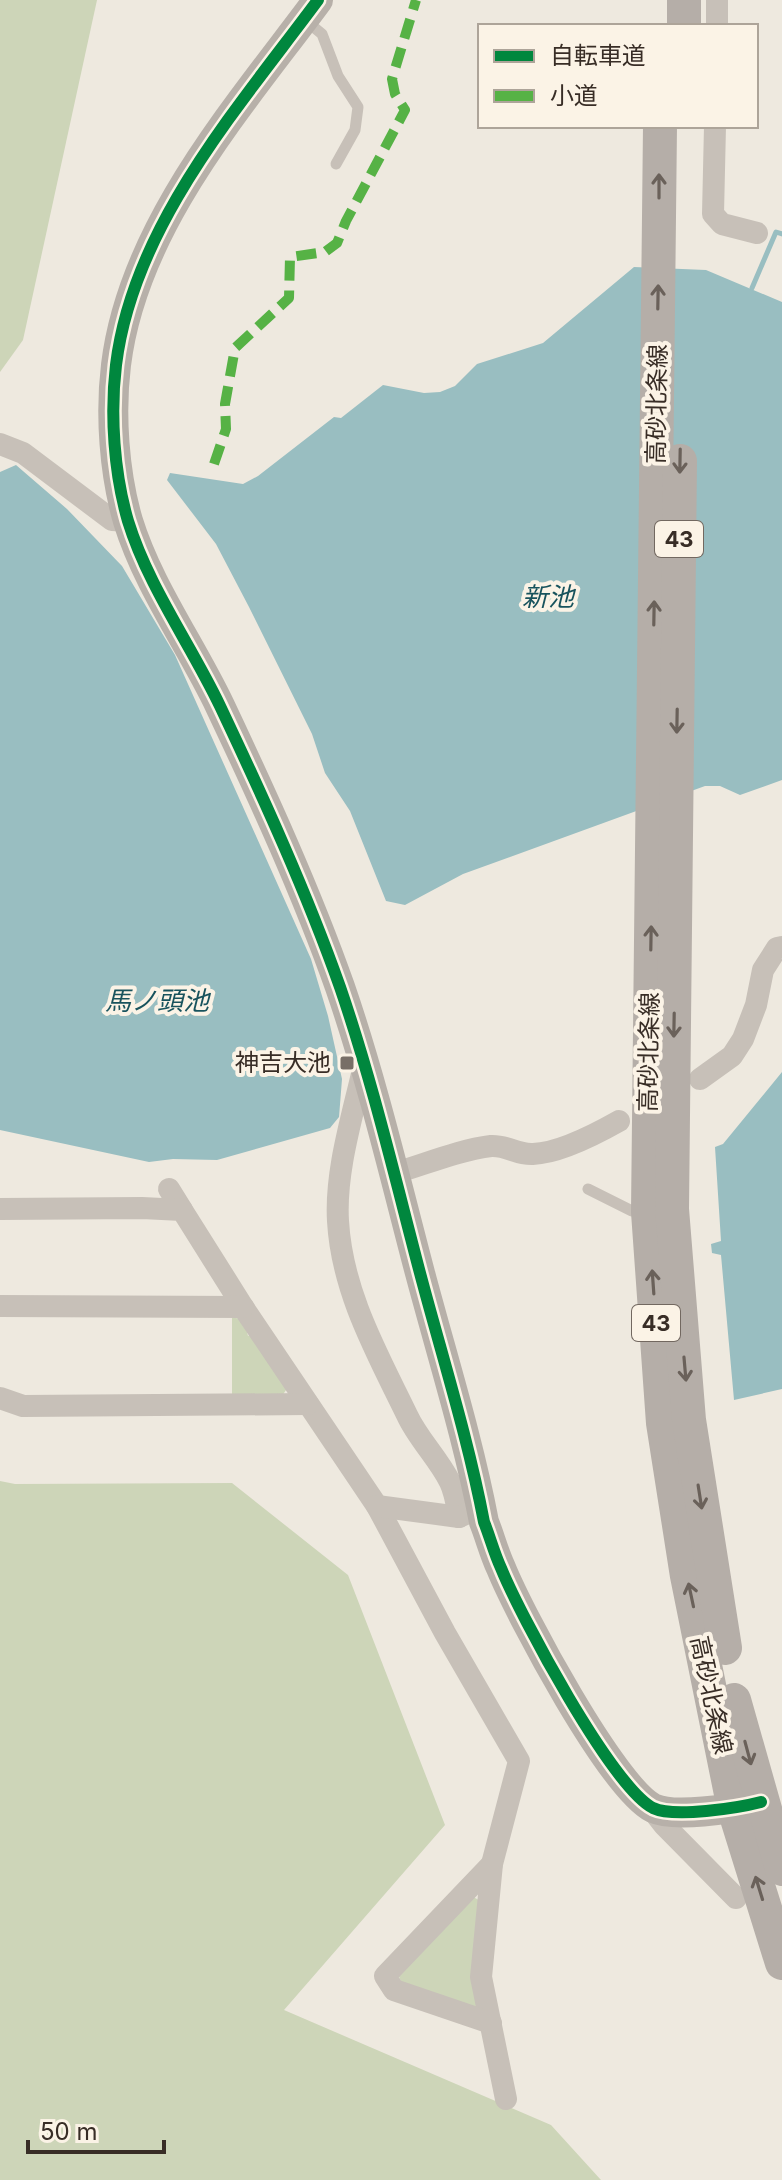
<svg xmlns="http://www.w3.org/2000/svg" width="782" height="2180" font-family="Inter,'Noto Sans JP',sans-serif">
<rect width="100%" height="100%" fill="#eee9df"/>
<g fill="#cdd5b8">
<path d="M0,0H97L23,340L0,372Z"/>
<path d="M232,1317L244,1320L248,1336L253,1333L288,1387L280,1399L232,1400Z"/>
<path d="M0,1481L15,1484L232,1483L348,1575L445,1825L284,2010L551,2125L601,2180H0Z"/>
<path d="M471,1896L479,1900L478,2004L472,2012L402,1984L398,1974Z"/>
</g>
<g fill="#99bec1">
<path d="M634,267L706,270L782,302V780L740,795L720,786H705L463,874L405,905L386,901L350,811L325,773L312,734L249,607L216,544L167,480L170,473L243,484L258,476L334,417L341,418L383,385L424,393L440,392L455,386L477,364L543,343Z"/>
<path d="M16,465L67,509L122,566L175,655L311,959L328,1016L342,1079L339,1117L330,1128L217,1160L173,1159L149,1162L0,1130V472Z"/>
<path d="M782,1072V1389L734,1400L721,1255L712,1253L711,1244L721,1241L715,1147L723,1144Z"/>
</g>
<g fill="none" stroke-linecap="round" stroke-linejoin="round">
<path stroke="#99bec1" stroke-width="5" d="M752,288L776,232L782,234"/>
<g stroke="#c7c0b8" stroke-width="11">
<path d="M305,20L322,34L338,76L358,107L355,130L336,164"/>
<path d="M588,1189L632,1211L643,1212"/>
</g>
<g stroke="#c7c0b8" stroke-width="22">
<path d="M717,26V0"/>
<path d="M715,126L713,214L722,224L757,233"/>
<path d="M0,444L23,453L112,520L128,521"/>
<path d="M364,1065C353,1115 335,1170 338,1221C342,1292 377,1353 407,1415C418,1439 438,1458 450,1482C455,1492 457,1506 459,1517"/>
<path d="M700,1079L732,1056L743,1039L756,1005L763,970L777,948L782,947"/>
<path d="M395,1173C426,1164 459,1150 491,1146C507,1145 517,1155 533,1154C560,1153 596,1134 619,1121"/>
<path d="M169,1189L182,1210"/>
<path d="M0,1209L142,1208L182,1210L243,1307L377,1506L445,1633L519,1761L492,1864L481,1977L506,2099"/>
<path d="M0,1306L243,1307"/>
<path d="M0,1398L23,1406L308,1404"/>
<path d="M377,1506L459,1517L470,1512"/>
<path d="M650,1807L664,1825L736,1898"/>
<path d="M491,2023L394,1990L385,1976L492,1864"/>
</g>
<path stroke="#b7b0a9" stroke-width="30" d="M318,0C238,108 133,226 116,365C110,414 114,473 128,521C148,586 191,645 220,706C263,797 306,891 340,987C372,1080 395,1178 420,1273C442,1356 468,1438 484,1522C490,1537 494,1553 501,1568C520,1615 612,1787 653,1808C674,1818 732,1809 755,1803"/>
<g stroke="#b5aea8" stroke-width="34">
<path d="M684,26V0"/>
<path d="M660,126L648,1212L663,1423L687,1576L734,1809L782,1963"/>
<path d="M680,461L672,1209L689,1420L725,1648"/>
<path d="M734,1700L782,1869"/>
</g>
<path stroke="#56b245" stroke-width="10" stroke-dasharray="20 10" stroke-linecap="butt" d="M214,464L226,429L225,404L235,348L289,298L290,257L325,252L337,243L346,221L405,110L395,94L392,79L416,0"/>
<g stroke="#fbf3e6" stroke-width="17">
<path id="cycleway" d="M318,0C238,108 133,226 116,365C110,414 114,473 128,521C148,586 191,645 220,706C263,797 306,891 340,987C372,1080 395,1178 420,1273C442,1356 468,1438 484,1522C490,1537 494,1553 501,1568C520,1615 612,1787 653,1808C674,1818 738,1808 761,1802"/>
</g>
<use href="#cycleway" stroke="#00873e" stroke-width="12"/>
</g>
<defs><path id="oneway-shaft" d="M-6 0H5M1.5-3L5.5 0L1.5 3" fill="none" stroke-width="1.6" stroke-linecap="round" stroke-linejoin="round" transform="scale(2)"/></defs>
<g stroke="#6a615a">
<use href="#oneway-shaft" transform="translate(659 186) rotate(-90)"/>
<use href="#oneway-shaft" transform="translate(658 297) rotate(-89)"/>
<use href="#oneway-shaft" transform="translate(680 461) rotate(91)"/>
<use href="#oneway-shaft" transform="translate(654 613) rotate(-89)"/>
<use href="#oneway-shaft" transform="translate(677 721) rotate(91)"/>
<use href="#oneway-shaft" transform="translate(651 938) rotate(-89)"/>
<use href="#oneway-shaft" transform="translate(674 1025) rotate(91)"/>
<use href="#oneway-shaft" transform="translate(653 1282) rotate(-94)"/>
<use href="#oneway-shaft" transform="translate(685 1369) rotate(85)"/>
<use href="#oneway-shaft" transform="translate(700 1497) rotate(81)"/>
<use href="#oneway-shaft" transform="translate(691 1595) rotate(-102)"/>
<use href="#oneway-shaft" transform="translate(748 1753) rotate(75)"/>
<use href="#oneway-shaft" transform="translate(759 1888) rotate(-107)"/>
</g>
<rect fill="#786f67" stroke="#fbf3e6" stroke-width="3" x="339" y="1055" width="16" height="16" rx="4"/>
<g text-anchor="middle" stroke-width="8" stroke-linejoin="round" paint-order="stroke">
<g fill="#fbf3e6" stroke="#726860" stroke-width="2">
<rect x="655" y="521" width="48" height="36" rx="6"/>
<rect x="632" y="1305" width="48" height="36" rx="6"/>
</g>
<g font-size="22" font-weight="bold" fill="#382d26">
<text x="679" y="547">43</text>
<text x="656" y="1331">43</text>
</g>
<g font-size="24" fill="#382d26" stroke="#fbf3e6">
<text transform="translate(657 404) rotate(-89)" y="8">高砂北条線</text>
<text transform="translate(649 1052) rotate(-89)" y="8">高砂北条線</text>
<text transform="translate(711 1695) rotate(78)" y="8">高砂北条線</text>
</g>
<g font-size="24" fill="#382d26" stroke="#fbf3e6" text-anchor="end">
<text x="331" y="1071">神吉大池</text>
</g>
<g font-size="26" font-style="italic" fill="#18535d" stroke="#fbf3e6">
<text x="548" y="606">新池</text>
<text x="157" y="1010">馬ノ頭池</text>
</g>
</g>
<rect x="478" y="24" width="280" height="104" fill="#fbf3e6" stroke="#ada499" stroke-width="2"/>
<rect x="494" y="50" width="40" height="12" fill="#00873e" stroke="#ada499" stroke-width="2"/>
<text x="550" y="64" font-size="24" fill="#382d26">自転車道</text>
<rect x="494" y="90" width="40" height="12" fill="#56b245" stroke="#ada499" stroke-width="2"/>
<text x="550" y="104" font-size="24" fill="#382d26">小道</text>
<path d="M28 2140v12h136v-12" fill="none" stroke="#382d26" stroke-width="4"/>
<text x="40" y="2140" font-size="24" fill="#382d26" stroke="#fbf3e6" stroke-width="6" paint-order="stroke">50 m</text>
</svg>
